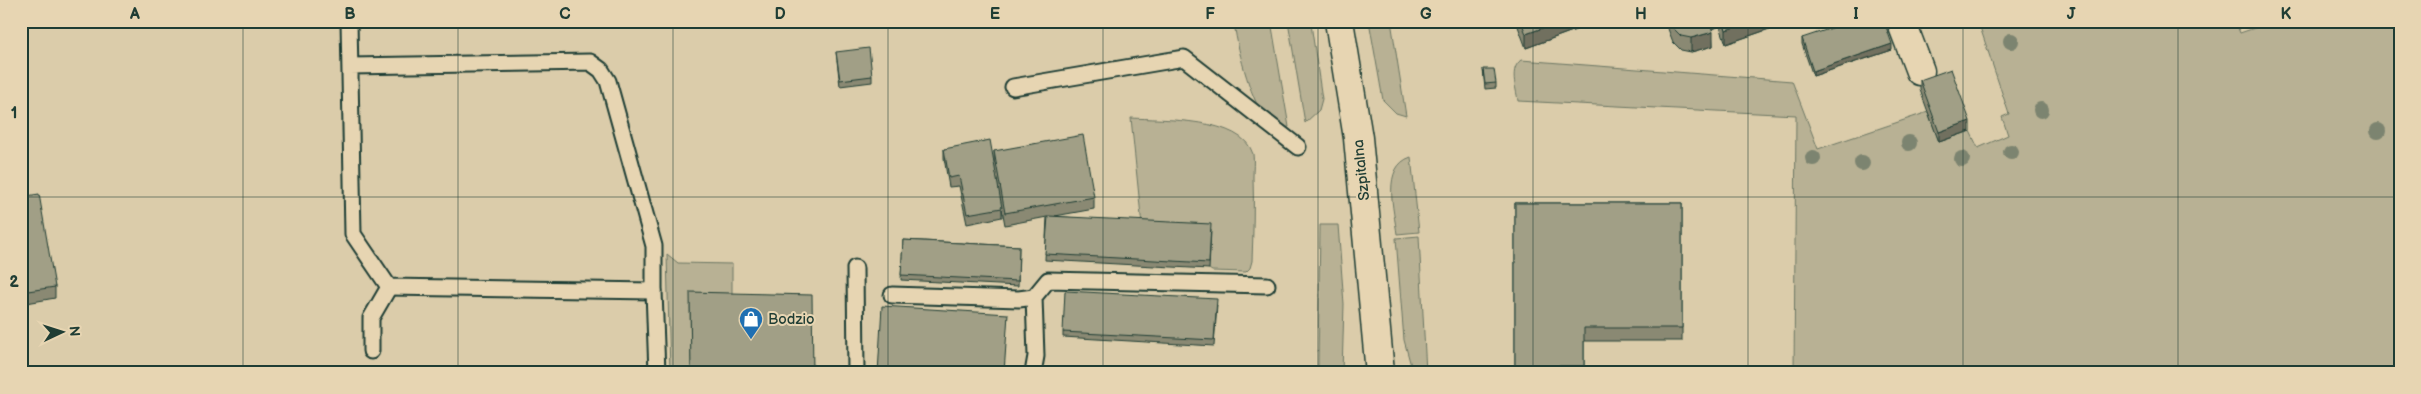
<svg xmlns="http://www.w3.org/2000/svg" width="2421" height="394" font-family="'Balsamiq Sans',sans-serif">
<rect width="100%" height="100%" fill="#dbccaa"/>
<filter id="ink" filterUnits="userSpaceOnUse"><feTurbulence type="fractalNoise" baseFrequency=".02" numOctaves="2"/><feDisplacementMap in="SourceGraphic" scale="10" xChannelSelector="R" yChannelSelector="G"/><feConvolveMatrix kernelMatrix="1 2 1 2 8 2 1 2 1" color-interpolation-filters="sRGB"/></filter>
<g filter="url(#ink)">
<g fill="#b8b194" stroke="#6c7764">
<path d="M1234,21H1271L1289,127L1278,129C1273,125 1267,121 1264,116C1250,98 1236,44 1234,21Z"/>
<path d="M1288,21H1311V24L1322,99L1319,110L1305,123Z"/>
<path d="M1369,21H1391L1406,116L1396,113L1383,100Z"/>
<path d="M1978,21H2235L2240,33L2275,21H2400V373H1794L1796,115L1518,101C1516,87 1509,69 1521,60L1792,81L1818,149L1928,112L1939,142L1970,131L1978,148L2008,135L2002,117L2009,114Z"/>
<path d="M1131,118C1162,120 1242,117 1253,154C1254,161 1253,170 1253,177C1254,205 1253,233 1252,261L1250,268L1246,272L1212,271L1142,226Z"/>
<path d="M1411,157L1419,232L1397,234C1394,210 1381,167 1411,157Z"/>
<path d="M1320,225H1338L1344,304L1342,373H1318Z"/>
<path d="M1419,236L1426,373H1413L1404,340L1396,238Z"/>
<path d="M667,254L678,263L732,264V306H690L691,373H670Z"/>
</g>
<g fill="none" stroke-linecap="round" stroke-linejoin="round">
<g stroke="#1f3d34" stroke-width="19">
<g id="lane">
<path d="M349,21L353,234L389,287L654,291V246L608,81L601,70L590,62L350,66"/>
<path d="M1013,87L1184,58L1298,147"/>
<path d="M855,268L856,373"/>
<path d="M654,291L657,373"/>
<path d="M892,295L1019,299L1034,297L1048,280L1267,285"/>
<path d="M371,351V318L389,287"/>
<path d="M1033,373L1036,356L1034,297"/>
</g>
</g>
<g stroke="#1f3d34" stroke-width="31">
<path id="street" d="M1901,21L1920,71"/>
</g>
<g stroke="#1f3d34" stroke-width="31">
<path id="secondary" d="M1339,21L1358,138L1380,373"/>
</g>
<use href="#lane" stroke="#e7d5b2" stroke-width="15"/>
<use href="#street" stroke="#e7d5b2" stroke-width="28"/>
<use href="#secondary" stroke="#e7d5b2" stroke-width="28"/>
</g>
<g fill="#7c846f">
<circle cx="2011" cy="41" r="8"/>
<circle cx="2041" cy="110" r="8"/>
<circle cx="2378" cy="131" r="8"/>
<circle cx="1909" cy="143" r="8"/>
<circle cx="2011" cy="152" r="8"/>
<circle cx="1813" cy="158" r="8"/>
<circle cx="1962" cy="159" r="8"/>
<circle cx="1862" cy="163" r="8"/>
</g>
<g fill="#8a8973" stroke="#1f3d34">
<path d="M1516,21H1600L1526,48Z"/>
<path d="M1665,21H1775V27L1726,44L1720,26L1712,29L1713,46L1691,52L1681,50L1673,42Z"/>
<path d="M1802,38L1892,50L1813,76L1802,44Z"/>
<path d="M836,52L872,76V82L840,86Z"/>
<path d="M1483,69L1496,83V88L1485,89Z"/>
<path d="M1920,80L1970,131L1939,142L1920,90Z"/>
<path d="M944,149L994,163V151L1094,197V209L1055,216L1211,230L1209,269L1045,260L1047,217L1005,225L1002,209V217L967,224L959,186L949,187L944,158Z"/>
<path d="M21,197L55,287V298L21,304Z"/>
<path d="M1515,203H1682V341H1584V373H1515Z"/>
<path d="M903,240L1019,246L1018,286L901,280Z"/>
<path d="M1217,305L1214,346L1063,337V332Z"/>
</g>
<g fill="#716f5e" stroke="#1f3d34">
<path d="M1562,21H1600L1526,48V34Z"/>
<path d="M1708,21H1720V26L1708,31Z"/>
<path d="M1752,21H1775V27L1726,44V30Z"/>
<path d="M1713,32V46L1691,52V38Z"/>
<path d="M1892,44V50L1813,76V71Z"/>
<path d="M1970,121V131L1939,142V132Z"/>
</g>
<g fill="#a19f86" stroke="#1f3d34">
<path d="M1521,21H1562L1526,34Z"/>
<path d="M1670,21H1709L1713,32L1691,38L1681,36L1673,28Z"/>
<path d="M1723,21H1752L1726,30Z"/>
<path d="M1853,21H1884L1892,44L1813,71L1802,38Z"/>
<path d="M869,48L872,76L840,80L836,52Z"/>
<path d="M1483,69H1494L1496,83L1485,84Z"/>
<path d="M1951,69L1970,121L1939,132L1920,80Z"/>
<path d="M1083,135L1094,197L1005,213L994,151Z"/>
<path d="M990,140L1002,208L967,214L959,176L949,178L944,149Z"/>
<path d="M39,194L55,287L21,292V197Z"/>
<path d="M1515,203H1682V328H1584V366H1515Z"/>
<path d="M1048,216L1211,224L1209,263L1045,254Z"/>
<path d="M903,240L1019,246L1018,281L901,275Z"/>
<path d="M1065,291L1217,299L1214,340L1063,332Z"/>
<path d="M690,292L812,295L813,373H691Z"/>
<path d="M882,306L1008,314L1004,373H878Z"/>
</g>
</g>
<path fill="none" stroke="#1f3d34" stroke-width="1" stroke-opacity="0.55" d="M243,21V373M458,21V373M673,21V373M888,21V373M1103,21V373M1318,21V373M1533,21V373M1748,21V373M1963,21V373M2178,21V373M21,197H2400"/>
<defs>
<g id="shop-pin" transform="scale(1.25)"><path d="M0 17L-7.5 6A9.5 9.5 0 1 1 7.5 6Z" fill="#1f6fb2" stroke="#e7d5b2"/><path d="M-5-2.5h2.3a2.7 3.5 0 0 1 5.4 0H5L5.5 6h-11ZM-1.5-2.5h3a1.5 2.3 0 0 0-3 0Z" fill="#fff"/></g>
</defs>
<g fill-rule="evenodd">
<use href="#shop-pin" x="751" y="319"/>
</g>
<g text-anchor="middle" stroke-width="4" stroke-linejoin="round" paint-order="stroke">
<g font-size="15" fill="#1f3d34" stroke="#e7d5b2">
<text transform="translate(1361 170) rotate(-96)" y="5">Szpitalna</text>
</g>
<g font-size="15" fill="#1f3d34" stroke="#e7d5b2" text-anchor="start">
<text x="768" y="324">Bodzio</text>
</g>
</g>
<rect width="2421" height="394" fill="none" stroke="#e7d5b2" stroke-width="55"/>
<g transform="translate(62 332) rotate(86)" stroke="#e7d5b2" stroke-width="4" paint-order="stroke">
<path d="M0-4L9 19L0 12L-9 19Z" fill="#1f3d34"/>
<text y="-8" font-size="14" font-weight="bold" text-anchor="middle" fill="#1f3d34">N</text>
</g>
<rect x="28" y="28" width="2366" height="338" fill="none" stroke="#1f3d34" stroke-width="2"/>
<g font-size="16" text-anchor="middle" font-weight="bold" fill="#1f3d34">
<text x="135" y="19">A</text>
<text x="350" y="19">B</text>
<text x="565" y="19">C</text>
<text x="780" y="19">D</text>
<text x="995" y="19">E</text>
<text x="1210" y="19">F</text>
<text x="1426" y="19">G</text>
<text x="1641" y="19">H</text>
<text x="1856" y="19">I</text>
<text x="2071" y="19">J</text>
<text x="2286" y="19">K</text>
<text x="14" y="118">1</text>
<text x="14" y="287">2</text>
</g>
</svg>
